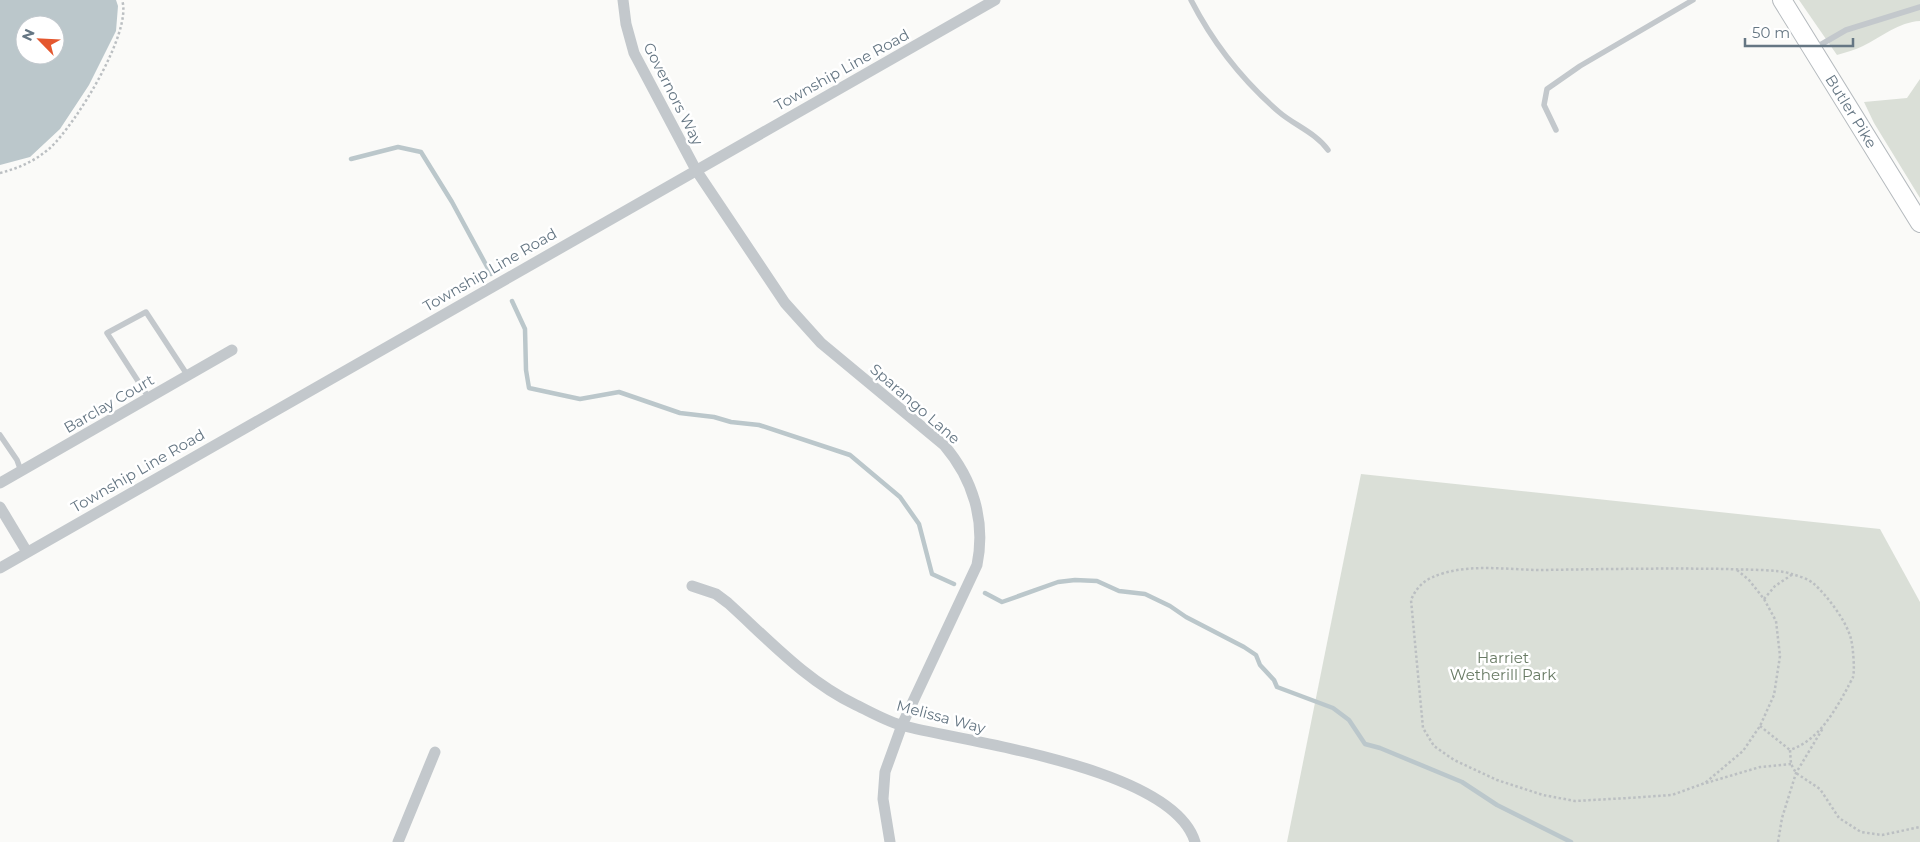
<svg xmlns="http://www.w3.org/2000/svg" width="1920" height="842" font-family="Montserrat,sans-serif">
<rect width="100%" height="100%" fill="#fafaf8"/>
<g fill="#dadfd7">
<path d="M1799,0H1920V21C1899,22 1881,37 1863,46C1855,50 1846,52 1837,55Z"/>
<path d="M1920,79V198L1874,123L1864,102L1907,98Z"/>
<path d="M1361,474L1880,529L1920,602V842H1287Z"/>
</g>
<path fill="#bbc7cb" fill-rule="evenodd" d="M0,0H116L118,6L116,31L89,85L60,129L30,157L0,165ZM25,25H55V55H25Z"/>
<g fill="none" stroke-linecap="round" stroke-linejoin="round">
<g stroke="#bbc7cb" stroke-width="4.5">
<path d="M351,159L398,147L421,152L452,202L491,274"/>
<path d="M512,301L525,329L526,370L529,388L580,399L619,392L680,413L714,417L731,422L759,425L850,455L900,497L919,524L932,574L954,584"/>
<path d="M985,593L1002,602L1058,582L1075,580L1097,581L1119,591L1145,594L1170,606L1186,617L1244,647L1256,655L1260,665L1274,680L1277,687L1333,708L1349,720L1365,744L1380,748L1462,782L1497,805L1571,842"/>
</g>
<g stroke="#b5babe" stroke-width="20">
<g id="primary">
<path id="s1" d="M1782,0L1920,223"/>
</g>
</g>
<g stroke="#bbbfc2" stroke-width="2.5" stroke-dasharray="2.5 2.5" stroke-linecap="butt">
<path d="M0,173C19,168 35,161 50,148C75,125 133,32 122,0"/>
<path d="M1737,570L1749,580L1764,599L1776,621L1780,656L1774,695L1760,726L1743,751L1705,783L1672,795L1628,798L1575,801L1543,795L1497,780L1454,760L1434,746L1423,728L1411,600C1418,584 1427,578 1444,573C1475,564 1510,570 1542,570C1604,569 1666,568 1728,569C1745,570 1778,569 1792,574C1799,576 1808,579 1813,583C1827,595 1847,622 1851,639C1853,646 1855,671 1853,677C1852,680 1849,684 1848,687C1834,712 1819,740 1790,750L1791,764L1796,773L1820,789L1839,818L1861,832L1882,835L1920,827"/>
<path d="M1764,599L1775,586L1793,574"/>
<path d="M1760,726L1790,750"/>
<path d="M1706,783L1760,767L1791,764"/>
<path d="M1778,842L1782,818L1796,773L1823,728"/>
</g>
<g stroke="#c3c8cc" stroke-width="5.5">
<path d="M1191,0C1213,43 1242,80 1279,112C1294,125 1316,133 1328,150"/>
<path d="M1815,48L1846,30L1920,7"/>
<path d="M1556,130L1544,105L1547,89L1580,66L1693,0"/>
<path d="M149,398L107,333L146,312L188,376"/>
<path d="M0,435L17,460L21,471"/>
</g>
<g stroke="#c3c8cc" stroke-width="11">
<path d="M623,0L626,24L634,53L696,170L785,303L821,343L944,445C973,479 986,521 977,565L902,725L885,772L883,799L890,842"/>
<path d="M0,483L232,350"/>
<path d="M0,507L27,552"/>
<path d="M0,568L995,0"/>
<path d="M692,586L716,594L728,603C769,640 806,681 856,705C871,712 888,722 904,726C971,743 1173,768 1195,842"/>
<path d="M398,842L435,752"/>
</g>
<use href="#primary" stroke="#fff" stroke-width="18"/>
</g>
<g text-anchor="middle" stroke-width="5" stroke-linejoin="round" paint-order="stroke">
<g font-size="15" fill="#657683" stroke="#fff">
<text transform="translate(842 70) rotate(-29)" y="5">Township Line Road</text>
<text transform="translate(673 94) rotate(63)" y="5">Governors Way</text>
<text dy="5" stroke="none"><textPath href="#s1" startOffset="131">Butler Pike</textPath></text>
<text transform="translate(490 270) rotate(-30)" y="5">Township Line Road</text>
<text transform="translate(109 404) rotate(-30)" y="5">Barclay Court</text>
<text transform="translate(915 404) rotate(41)" y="5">Sparango Lane</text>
<text transform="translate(138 471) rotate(-30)" y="5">Township Line Road</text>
<text transform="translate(941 717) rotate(15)" y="5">Melissa Way</text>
</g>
<g font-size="15" fill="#687a64" stroke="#fff">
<text x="1503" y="663">Harriet<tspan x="1503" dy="17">Wetherill Park</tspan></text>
</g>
</g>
<g transform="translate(40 40) rotate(294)"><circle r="24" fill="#ffffff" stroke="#c1c8cd"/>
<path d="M0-4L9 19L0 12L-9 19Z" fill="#e4572e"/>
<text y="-8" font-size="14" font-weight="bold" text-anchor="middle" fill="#657683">N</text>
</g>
<path d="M1745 38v8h108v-8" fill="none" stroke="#657683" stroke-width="2.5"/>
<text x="1752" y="38" font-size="15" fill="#657683" stroke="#ffffff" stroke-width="4" paint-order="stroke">50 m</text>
</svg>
